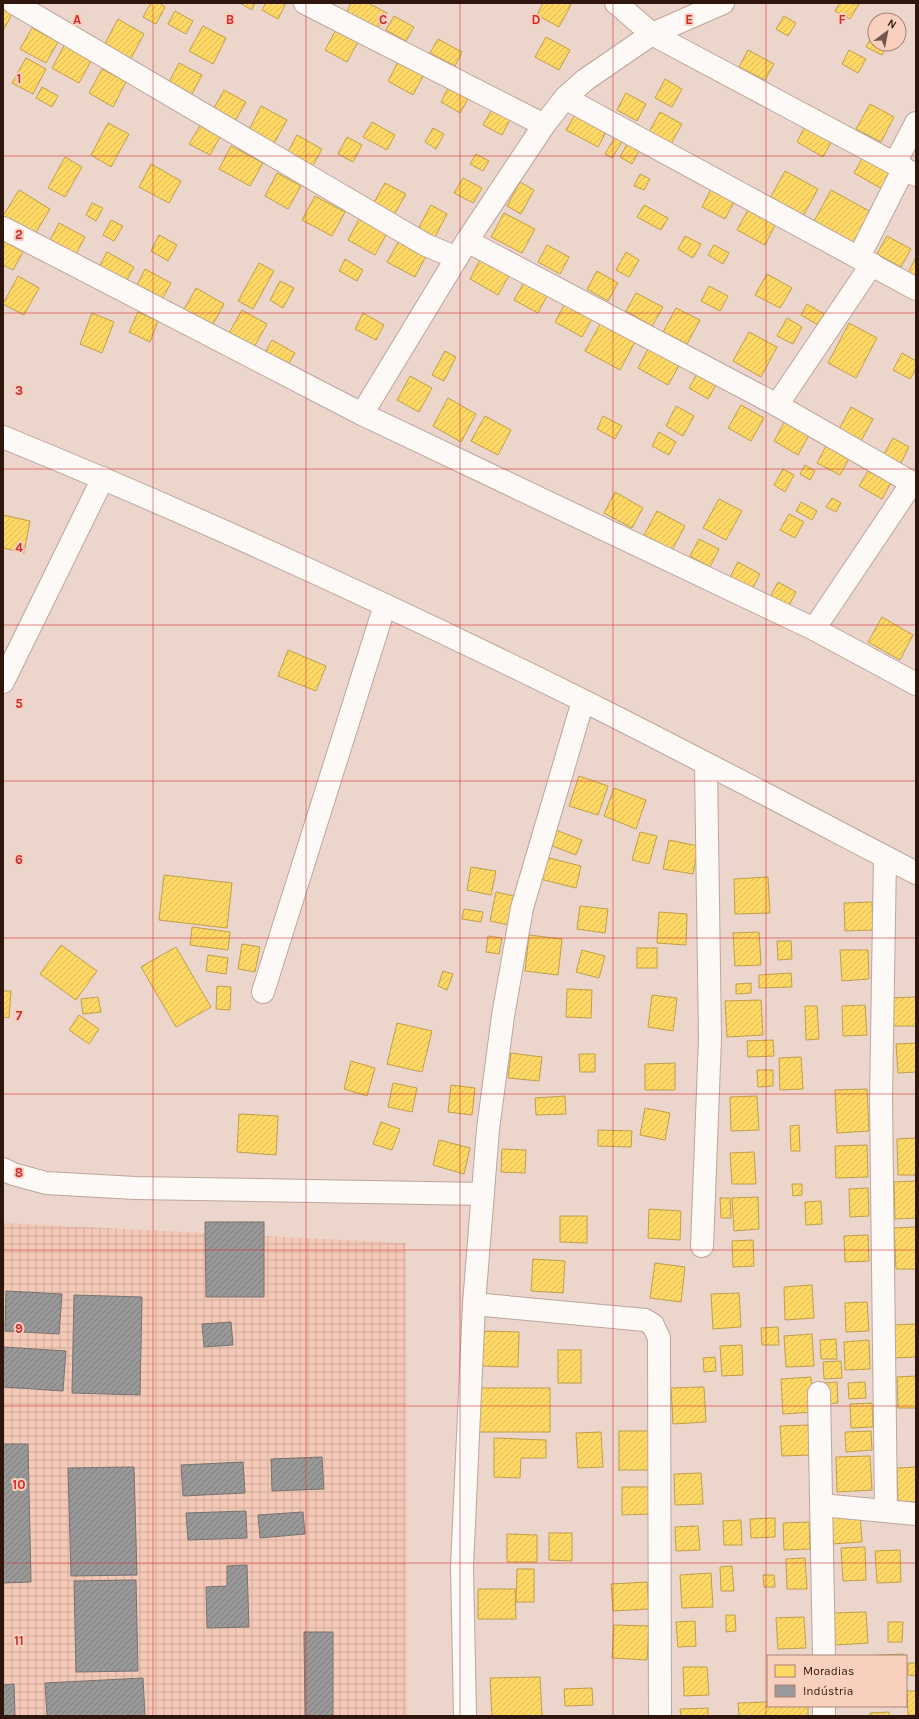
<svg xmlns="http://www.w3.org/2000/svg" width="919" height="1719" font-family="Karla,sans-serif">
<defs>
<pattern id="industrial-grid" width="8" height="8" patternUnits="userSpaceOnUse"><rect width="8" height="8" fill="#f5c9b7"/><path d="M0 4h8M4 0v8" fill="none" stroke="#d2ac9c"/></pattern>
<pattern id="homes-hatch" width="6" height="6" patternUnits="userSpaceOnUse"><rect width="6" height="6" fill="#ffd966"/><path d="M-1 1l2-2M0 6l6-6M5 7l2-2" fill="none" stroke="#dbba57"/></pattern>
<pattern id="industry-hatch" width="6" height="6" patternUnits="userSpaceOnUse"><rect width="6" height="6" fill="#999"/><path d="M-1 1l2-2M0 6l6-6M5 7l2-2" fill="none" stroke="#7d7c7b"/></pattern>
</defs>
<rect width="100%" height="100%" fill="#ecd5cb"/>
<path fill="url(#industrial-grid)" d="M3,1223L406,1243L407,1716H3Z"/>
<g fill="url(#homes-hatch)" stroke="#c09e4b">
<path d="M151,3H159L165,7L156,24L143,17Z"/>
<path d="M240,3H255L252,10Z"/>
<path d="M266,3H286L278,19L262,10Z"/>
<path d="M351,3H368L387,13L377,30L346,13Z"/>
<path d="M543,3H567L571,5L559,27L537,15Z"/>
<path d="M840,3L859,4L850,19L835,11Z"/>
<path d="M3,9L12,14L3,31Z"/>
<path d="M175,11L193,21L186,34L168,24Z"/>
<path d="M394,16L414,27L406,41L386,30Z"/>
<path d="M784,16L796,23L788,36L776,29Z"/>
<path d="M118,19L144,34L129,62L103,47Z"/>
<path d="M203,26L226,38L213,64L189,51Z"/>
<path d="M32,28L58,42L46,63L20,49Z"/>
<path d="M337,28L359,40L347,62L325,50Z"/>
<path d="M875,31V44H888L882,55L866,47Z"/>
<path d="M546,37L570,50L559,70L535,57Z"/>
<path d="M438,39L462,52L455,66L430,53Z"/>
<path d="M65,44L92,59L79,83L52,68Z"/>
<path d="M748,50L774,64L765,80L739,67Z"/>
<path d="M849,50L866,59L858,73L842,64Z"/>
<path d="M26,58L46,69L33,94L12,83Z"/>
<path d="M399,60L424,74L413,95L388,81Z"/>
<path d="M179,63L202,75L192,94L169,82Z"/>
<path d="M102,69L126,82L113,107L89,93Z"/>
<path d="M665,79L682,89L672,107L655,98Z"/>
<path d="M449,86L469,97L460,113L441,102Z"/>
<path d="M42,87L58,96L52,107L36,98Z"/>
<path d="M224,90L246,102L235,121L213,110Z"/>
<path d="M626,93L646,104L637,121L617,110Z"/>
<path d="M870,104L894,117L881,142L856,129Z"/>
<path d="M261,106L287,120L272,147L247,134Z"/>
<path d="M494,106L512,116L502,135L483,125Z"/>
<path d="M660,112L682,124L671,144L649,132Z"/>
<path d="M576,113L607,130L598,147L566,130Z"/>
<path d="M372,122L395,135L387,150L363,137Z"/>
<path d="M108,123L129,134L111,167L91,155Z"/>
<path d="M806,124L833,139L823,157L797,142Z"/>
<path d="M200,126L220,137L210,155L189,144Z"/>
<path d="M433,128L444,134L436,149L425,142Z"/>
<path d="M297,135L322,149L310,171L285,157Z"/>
<path d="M347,137L362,145L353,162L338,154Z"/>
<path d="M615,137L622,142L612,158L605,154Z"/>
<path d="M627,144L639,151L632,164L620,157Z"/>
<path d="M231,146L263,163L250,186L219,169Z"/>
<path d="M476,154L489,161L483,171L470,164Z"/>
<path d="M864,155L894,172L884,190L854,173Z"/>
<path d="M65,157L82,167L65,197L48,188Z"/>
<path d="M151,164L181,181L169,203L139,187Z"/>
<path d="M785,171L818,189L802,218L769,200Z"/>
<path d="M277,173L301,186L288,209L265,196Z"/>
<path d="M640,174L650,179L644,190L634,186Z"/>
<path d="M463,178L482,188L473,203L454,193Z"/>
<path d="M520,182L534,190L521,214L507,206Z"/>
<path d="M385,183L406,194L394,215L373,204Z"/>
<path d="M711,189L734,202L725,219L702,207Z"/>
<path d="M19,190L50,209L32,239L3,221V216Z"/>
<path d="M831,190L871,212L852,247L812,225Z"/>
<path d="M315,196L345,212L332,236L302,220Z"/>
<path d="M92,203L103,208L96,221L86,215Z"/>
<path d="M431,205L447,214L435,237L418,229Z"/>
<path d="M644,205L668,218L661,230L637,217Z"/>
<path d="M748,210L775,225L765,245L737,230Z"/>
<path d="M504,213L535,229L522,253L491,237Z"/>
<path d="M359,219L387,233L375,255L348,240Z"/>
<path d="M111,220L123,226L114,241L103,235Z"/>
<path d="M59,223L85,237L74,258L48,244Z"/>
<path d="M159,235L177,245L168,261L151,251Z"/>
<path d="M685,236L701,244L693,258L678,249Z"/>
<path d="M887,236L911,249L901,267L877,254Z"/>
<path d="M4,241L23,252L13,270L3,265Z"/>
<path d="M399,241L426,256L415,277L387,262Z"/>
<path d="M547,245L569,257L560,274L538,262Z"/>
<path d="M714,245L729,253L723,264L708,255Z"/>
<path d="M107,252L134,267L123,287L96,273Z"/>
<path d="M626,252L639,260L629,277L616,270Z"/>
<path d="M482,256L511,272L498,295L470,279Z"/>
<path d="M916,257V280L907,275Z"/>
<path d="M345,259L363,270L357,281L339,271Z"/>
<path d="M259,263L274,271L253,309L238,301Z"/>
<path d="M145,269L171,283L160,303L135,289Z"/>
<path d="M597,271L618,283L608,301L587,289Z"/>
<path d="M767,274L792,288L780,308L755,295Z"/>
<path d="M18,276L39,288L24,315L3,304Z"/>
<path d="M526,279L549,292L538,313L514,300Z"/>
<path d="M280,281L294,288L283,308L270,300Z"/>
<path d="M709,286L728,296L720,311L701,301Z"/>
<path d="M196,288L224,304L210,330L181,315Z"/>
<path d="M636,293L663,307L652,326L626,311Z"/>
<path d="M567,300L594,315L582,337L555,322Z"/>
<path d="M807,304L824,314L818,325L801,315Z"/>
<path d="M676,308L700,320L687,344L663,332Z"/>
<path d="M242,310L267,324L253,349L228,335Z"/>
<path d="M138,312L158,321L150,342L129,332Z"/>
<path d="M92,313L114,322L102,353L80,344Z"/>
<path d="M363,313L384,325L376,340L355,329Z"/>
<path d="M787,318L802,327L793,344L777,336Z"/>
<path d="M602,321L636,340L620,370L585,351Z"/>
<path d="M849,323L877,338L856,378L828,363Z"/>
<path d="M749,332L777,347L761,377L733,361Z"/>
<path d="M272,340L295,353L286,368L263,356Z"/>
<path d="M649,347L680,364L668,385L638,368Z"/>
<path d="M445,351L456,357L444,381L432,375Z"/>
<path d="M902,353L916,361V369L910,379L893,370Z"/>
<path d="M698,372L717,383L708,399L689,388Z"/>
<path d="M410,376L432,388L419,412L397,400Z"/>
<path d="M448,398L476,414L461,442L433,426Z"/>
<path d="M741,405L764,418L751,441L728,428Z"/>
<path d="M676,406L694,416L683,436L666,426Z"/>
<path d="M851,407L873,419L861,441L839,429Z"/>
<path d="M485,416L511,430L498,455L471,441Z"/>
<path d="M603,416L622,426L615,439L597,429Z"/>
<path d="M785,421L809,435L798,455L774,441Z"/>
<path d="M659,432L676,442L669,455L652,446Z"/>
<path d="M893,438L909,447L901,463L884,454Z"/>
<path d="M827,444L850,457L840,475L817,463Z"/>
<path d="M805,465L815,471L810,480L800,474Z"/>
<path d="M783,469L794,475L785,492L774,485Z"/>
<path d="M868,471L891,483L882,499L859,486Z"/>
<path d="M615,492L643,508L632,528L604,513Z"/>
<path d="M832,498L841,503L836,512L826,507Z"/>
<path d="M719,499L742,511L726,540L703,528Z"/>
<path d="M801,502L817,511L812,520L796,511Z"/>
<path d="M657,511L685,526L672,550L644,535Z"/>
<path d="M789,514L804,522L795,538L780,530Z"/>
<path d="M3,515L30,521L24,553L3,548Z"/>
<path d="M699,539L719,549L710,567L690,556Z"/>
<path d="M738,562L760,574L751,591L729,579Z"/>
<path d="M778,582L796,592L788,607L770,597Z"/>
<path d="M882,617L913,635L900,660L868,642Z"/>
<path d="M288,650L326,666L316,691L278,676Z"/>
<path d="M579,776L608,786L598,815L569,806Z"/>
<path d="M614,788L646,800L636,829L604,816Z"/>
<path d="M553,829L582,840L576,855L547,844Z"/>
<path d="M640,832L657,836L649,864L632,860Z"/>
<path d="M669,840L698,846L693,874L663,869Z"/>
<path d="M545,857L581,866L576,888L540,879Z"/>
<path d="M471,867L496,871L491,895L467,890Z"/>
<path d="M164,875L232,883L227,928L159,920Z"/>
<path d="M768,877L770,913L735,914L734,879Z"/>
<path d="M496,892L519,897L513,926L490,921Z"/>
<path d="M872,902L873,930L845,931L844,903Z"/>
<path d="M580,906L608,909L605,933L577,929Z"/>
<path d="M464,909L483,912L481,922L462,919Z"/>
<path d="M659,912L687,914L686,945L657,943Z"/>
<path d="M192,927L230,932L228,950L190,945Z"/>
<path d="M759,932L761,965L735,966L733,933Z"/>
<path d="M529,935L562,939L558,975L525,971Z"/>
<path d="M488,936L502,938L499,954L486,952Z"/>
<path d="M777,941H791L792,959L778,960Z"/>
<path d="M242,944L260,947L255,972L238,969Z"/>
<path d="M61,945L97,971L76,1000L40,974Z"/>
<path d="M176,947L211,1007L176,1027L141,967Z"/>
<rect x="637" y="948" width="20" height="20"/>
<path d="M582,950L605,956L599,978L576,972Z"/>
<path d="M840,950H868L869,979L842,981Z"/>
<path d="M208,955L228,958L226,974L206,971Z"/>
<path d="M443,971L453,974L447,990L438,986Z"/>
<path d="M791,973L792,987L759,988V975Z"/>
<path d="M751,983V993L736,994V984Z"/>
<path d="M217,986L231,987L230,1010L216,1009Z"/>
<path d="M567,989L592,990L591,1018L566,1017Z"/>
<path d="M3,991H11L9,1018L3,1017Z"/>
<path d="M652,995L677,998L673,1031L648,1027Z"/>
<path d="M98,997L101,1012L83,1014L81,999Z"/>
<path d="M916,997V1026H893L892,998Z"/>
<path d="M761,1000L763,1035L727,1037L725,1001Z"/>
<path d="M865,1005L867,1035L843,1036L842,1006Z"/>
<path d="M805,1006H817L819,1039L806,1040Z"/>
<path d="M79,1015L99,1029L89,1044L69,1030Z"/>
<path d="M397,1023L432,1031L422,1072L387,1064Z"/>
<path d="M773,1040L774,1056L748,1057L747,1041Z"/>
<path d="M916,1043V1072L898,1073L896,1044Z"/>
<path d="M511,1053L542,1057L539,1081L508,1078Z"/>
<path d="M579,1054H595V1072H580Z"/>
<path d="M801,1057L803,1089L780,1090L779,1058Z"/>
<path d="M351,1061L375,1068L367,1096L344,1089Z"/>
<path d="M675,1063V1090H645V1064Z"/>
<path d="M757,1070H773V1086L758,1087Z"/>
<path d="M393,1083L417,1088L412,1112L388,1107Z"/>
<path d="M451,1085L475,1088L472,1115L448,1112Z"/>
<path d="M867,1089L869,1131L837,1133L835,1090Z"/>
<path d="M565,1096L566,1114L536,1115L535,1098Z"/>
<path d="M757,1096L759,1130L731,1131L730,1097Z"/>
<path d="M645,1108L670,1113L665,1140L640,1135Z"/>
<path d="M239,1114L278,1116L276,1155L237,1152Z"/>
<path d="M381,1122L400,1129L392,1150L373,1144Z"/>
<path d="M799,1125L800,1151H791L790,1126Z"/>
<path d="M598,1130L632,1131L631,1147L598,1146Z"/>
<path d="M916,1138V1175H898L897,1139Z"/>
<path d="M439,1140L470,1148L464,1174L433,1165Z"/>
<path d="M867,1145L868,1177L836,1178L835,1146Z"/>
<path d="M502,1149L526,1150L525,1173L501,1172Z"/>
<path d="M754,1152L756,1184H732L730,1153Z"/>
<path d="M916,1181V1218L895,1219L894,1182Z"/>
<path d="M792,1184H802V1195L793,1196Z"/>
<path d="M868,1188L869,1216L850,1217L849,1189Z"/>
<path d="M758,1197L759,1229L734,1231L732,1198Z"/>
<path d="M720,1198H730L731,1218H721Z"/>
<path d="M821,1201L822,1224L806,1225L805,1202Z"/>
<path d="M649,1209L681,1211L680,1240L648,1238Z"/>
<path d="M560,1216H587V1243L560,1242Z"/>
<path d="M916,1227V1269H896L894,1228Z"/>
<path d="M868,1235L869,1261L845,1262L844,1236Z"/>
<path d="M753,1240L754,1266L733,1267L732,1241Z"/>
<path d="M533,1259L565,1261L563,1293L531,1291Z"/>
<path d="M655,1263L685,1267L681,1302L650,1298Z"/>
<path d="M812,1285L814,1318L785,1320L784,1287Z"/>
<path d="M739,1293L741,1327L713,1329L711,1294Z"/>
<path d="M867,1302L869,1331L846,1332L845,1303Z"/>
<path d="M916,1324V1357L894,1358L893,1325Z"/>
<path d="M778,1327L779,1345H762L761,1328Z"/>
<path d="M482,1331L519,1332L518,1367L481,1366Z"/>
<path d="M812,1334L814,1366L786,1367L784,1336Z"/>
<path d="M836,1339L837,1359H821L820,1340Z"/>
<path d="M869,1340L870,1369L845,1370L844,1342Z"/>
<path d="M742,1345L743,1375L722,1376L720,1346Z"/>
<rect x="558" y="1350" width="23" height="33"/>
<path d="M715,1357L716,1371L704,1372L703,1358Z"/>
<path d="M841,1361L842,1378L824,1379L823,1362Z"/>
<path d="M916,1376V1408H898L897,1377Z"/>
<path d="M811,1377L813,1412L783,1414L781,1379Z"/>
<path d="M837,1382L838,1403L825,1404L824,1383Z"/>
<path d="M865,1382L866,1398L849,1399L848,1383Z"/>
<path d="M704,1387L706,1422L673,1424L671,1388Z"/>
<rect x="477" y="1388" width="73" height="44"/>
<path d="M872,1403L873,1427L851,1428L850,1404Z"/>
<path d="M808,1425L810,1455L782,1456L780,1426Z"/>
<rect x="619" y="1431" width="31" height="39"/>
<path d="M871,1431L872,1450L846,1452L845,1432Z"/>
<path d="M601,1432L603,1467L578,1468L576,1433Z"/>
<path d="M494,1438L546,1440V1458H521L520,1478L494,1477Z"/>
<path d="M870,1456L872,1490L837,1492L836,1457Z"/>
<path d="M916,1467V1502H898L897,1468Z"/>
<path d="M701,1473L703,1504L675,1505L674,1474Z"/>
<path d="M622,1487H650L651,1514L622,1515Z"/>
<path d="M860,1513L862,1542L832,1544L831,1514Z"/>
<path d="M775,1518V1537L751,1538L750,1519Z"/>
<path d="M741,1520L742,1545H724L723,1521Z"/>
<path d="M809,1522L810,1549L784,1550L783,1523Z"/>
<path d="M698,1526L700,1550L676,1551L675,1527Z"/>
<path d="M549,1533H572V1561L549,1560Z"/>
<path d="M507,1534L537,1535V1562H507Z"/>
<path d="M865,1547L866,1580L843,1581L841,1548Z"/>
<path d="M900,1550L901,1582L877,1583L875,1551Z"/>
<path d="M805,1558L807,1589H787L786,1559Z"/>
<path d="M732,1566L734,1591H721L720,1567Z"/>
<path d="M517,1569H534V1602H516Z"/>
<path d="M711,1573L713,1607L682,1608L680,1575Z"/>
<path d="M763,1575H774L775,1587H764Z"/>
<path d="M647,1582L649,1609L613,1611L611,1584Z"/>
<path d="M478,1589H515L516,1619H478Z"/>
<path d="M866,1612L868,1643L835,1645L834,1613Z"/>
<path d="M726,1615H735L736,1631L726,1632Z"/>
<path d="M804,1617L806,1648L778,1649L776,1618Z"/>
<path d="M695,1621L696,1646L678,1647L676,1622Z"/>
<path d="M888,1622H903L902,1642H888Z"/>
<path d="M614,1625L649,1626L647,1660L612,1658Z"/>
<path d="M904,1654L905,1656H878V1655Z"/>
<path d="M908,1663H916V1676L908,1675Z"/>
<path d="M683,1667H707L709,1695L684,1696Z"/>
<path d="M540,1677L542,1716H492L490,1678Z"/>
<path d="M592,1688L593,1705L565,1706L564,1689Z"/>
<path d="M907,1691H916V1715H908Z"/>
<path d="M768,1702V1706H808V1716H739L738,1703Z"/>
<path d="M708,1708V1716H681L680,1709Z"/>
<path d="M889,1712V1716H870V1713Z"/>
</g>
<g fill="url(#industry-hatch)" stroke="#79726f">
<path d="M205,1222H264V1297H206Z"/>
<path d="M6,1291L62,1294L59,1334L5,1331Z"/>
<path d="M74,1295L142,1297L140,1395L72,1393Z"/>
<path d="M231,1322L233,1345L204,1347L202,1324Z"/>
<path d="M4,1347L66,1351L63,1391L3,1387Z"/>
<path d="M3,1444H28L31,1582L3,1583Z"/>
<path d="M322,1457L324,1489L272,1491L271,1459Z"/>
<path d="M243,1462L245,1493L183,1496L181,1465Z"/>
<path d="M134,1467L137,1575L71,1576L68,1468Z"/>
<path d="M246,1511L247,1538L188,1540L186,1513Z"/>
<path d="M303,1512L305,1534L260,1538L258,1515Z"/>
<path d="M247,1565L249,1627L207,1628L206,1587L227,1586V1566Z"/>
<path d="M136,1580L138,1671L76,1672L74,1581Z"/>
<path d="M304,1632H333V1716H305Z"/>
<path d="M143,1678L145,1716H47L45,1683Z"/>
<path d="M14,1684L15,1716H3V1685Z"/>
</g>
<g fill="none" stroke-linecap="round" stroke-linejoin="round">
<g stroke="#bca69c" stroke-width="24">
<g id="minor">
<path d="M14,3L395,227L426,245L457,258"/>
<path d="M305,3L544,125"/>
<path d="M616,3L652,34L916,175"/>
<path d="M565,98L916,289"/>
<path d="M895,163L916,123"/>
<path d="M3,228L362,414L814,629L916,684"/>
<path d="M467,241L777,405L916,485"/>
<path d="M859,257L904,168"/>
<path d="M777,405L872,264"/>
<path d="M362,414L467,241L544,125L565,98L585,80L652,34L723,3"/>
<path d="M3,437C199,517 392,606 582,700C694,756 805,815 916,873"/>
<path d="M814,629L912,483"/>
<path d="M3,682L103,478"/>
<path d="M885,857L881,1100L886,1511"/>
<path d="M263,992L385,605"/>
<path d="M3,1169L13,1174L46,1183L135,1188L483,1194"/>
<path d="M702,1246L710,1038L706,765"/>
<path d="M474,1304L645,1320L653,1325L659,1338L660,1716"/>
<path d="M819,1393L824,1656"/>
<path d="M821,1505L916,1514"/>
<path d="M824,1706V1716"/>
<path d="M465,1716L462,1567L474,1304L488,1129L503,1016L522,908L583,701"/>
</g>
</g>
<use href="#minor" stroke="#fcf9f7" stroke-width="22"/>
</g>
<path fill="none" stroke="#d62828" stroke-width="1" stroke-opacity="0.55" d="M153,3V1716M306,3V1716M460,3V1716M613,3V1716M766,3V1716M3,156H916M3,313H916M3,469H916M3,625H916M3,781H916M3,938H916M3,1094H916M3,1250H916M3,1406H916M3,1563H916"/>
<g font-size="13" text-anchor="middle" font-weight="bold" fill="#d62828" stroke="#f9cfbe" stroke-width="4" stroke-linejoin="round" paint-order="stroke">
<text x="77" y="24">A</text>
<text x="230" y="24">B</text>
<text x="383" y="24">C</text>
<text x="536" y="24">D</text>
<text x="689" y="24">E</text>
<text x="842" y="24">F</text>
<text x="19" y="83">1</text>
<text x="19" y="239">2</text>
<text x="19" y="395">3</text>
<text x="19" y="552">4</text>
<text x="19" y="708">5</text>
<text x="19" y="864">6</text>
<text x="19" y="1020">7</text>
<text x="19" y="1177">8</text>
<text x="19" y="1333">9</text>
<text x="19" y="1489">10</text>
<text x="19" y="1645">11</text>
</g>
<rect width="919" height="1719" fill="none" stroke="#2e160c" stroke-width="8"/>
<rect x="767" y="1655" width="140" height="52" fill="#f9cfbe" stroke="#a88577"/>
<rect x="775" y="1665" width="20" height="12" fill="#ffd966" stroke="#a88577"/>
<text x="803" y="1675" font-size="12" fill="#2e160c">Moradias</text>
<rect x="775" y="1685" width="20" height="12" fill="#999999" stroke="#a88577"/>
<text x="803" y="1695" font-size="12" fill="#2e160c">Indústria</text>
<g transform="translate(887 32) rotate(32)"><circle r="19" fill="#f9cfbe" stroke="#a88577"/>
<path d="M0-3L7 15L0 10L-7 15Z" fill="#70594f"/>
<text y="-6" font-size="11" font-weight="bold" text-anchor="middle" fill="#2e160c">N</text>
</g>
</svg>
